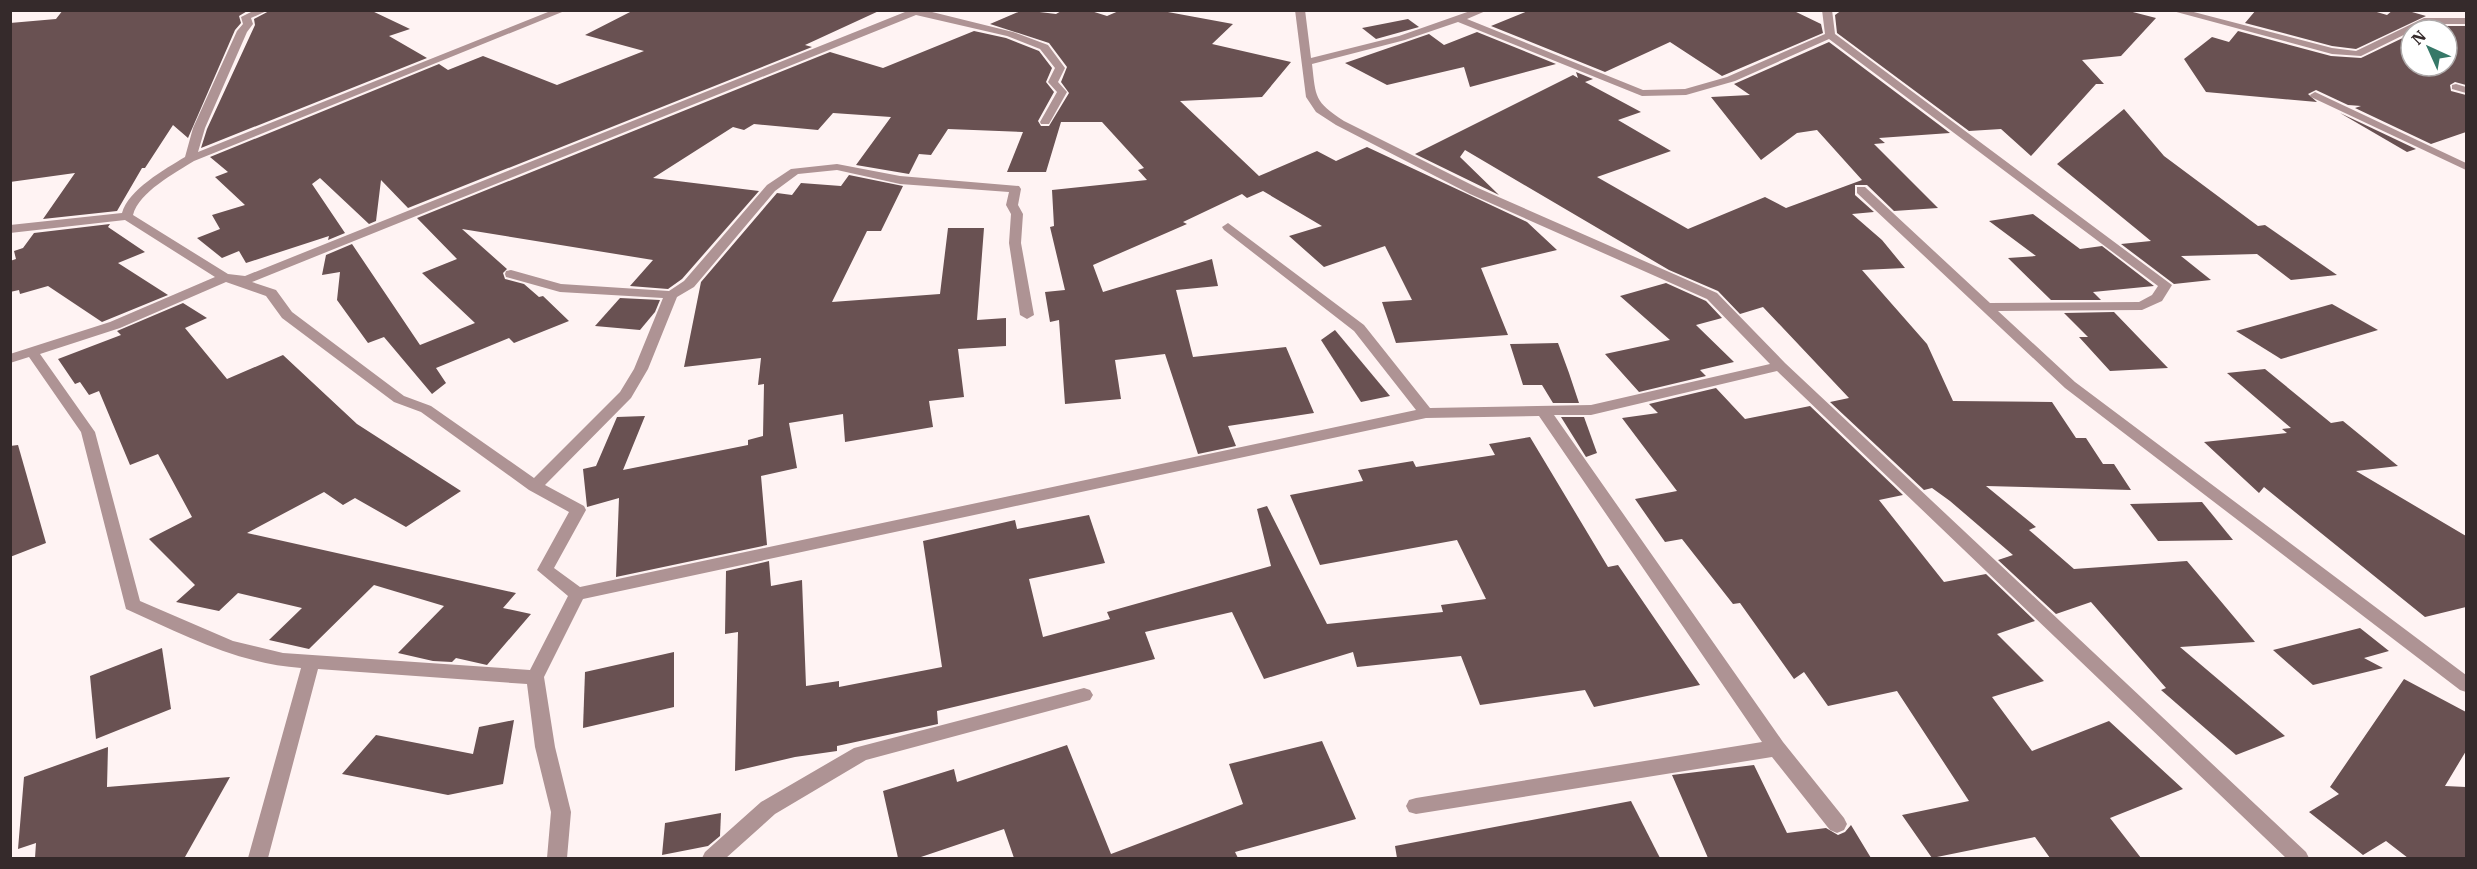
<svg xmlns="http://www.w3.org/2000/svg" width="2477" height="869" font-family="'IBM Plex Serif',serif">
<rect width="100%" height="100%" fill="#fff3f3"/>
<g fill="#695152">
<path d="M63,10H249L239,16L241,23L235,30L188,138L173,125L145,168H142L117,211L43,219L75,173L10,182V23L56,19Z"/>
<path d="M271,10H370L410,29L389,36L427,58L201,148L207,129L255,25L254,19Z"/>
<path d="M634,10H881L805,45L812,47L408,208L381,180L376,221L369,224L320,178L312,184L345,233L328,240L329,236L246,263L239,251L222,258L197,238L220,229L212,215L245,205L215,177L228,172L210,157L439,64L448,70L483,56L557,85L644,51L585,35Z"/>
<path d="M1023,10L1056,14L1063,10H1088L1107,16L1121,10H1157L1233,24L1212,44L1291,62L1262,97L1180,101L1259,176L1317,151L1336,161L1367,147L1527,222L1557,250L1481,268L1508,335L1396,343L1382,302L1412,300L1385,246L1324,267L1289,236L1322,226L1263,191L1247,198L1242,194L1183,222L1187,224L1093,265L1103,292L1212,259L1218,286L1176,290L1193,357L1286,347L1314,413L1228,426L1236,446L1198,454L1165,354L1115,360L1121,399L1065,404L1059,320L1050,322L1045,292L1065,290L1050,227L1054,226L1052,190L1147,180L1138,170L1144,168L1102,122H1061L1046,172H1007L1023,132L948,129L931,155L919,154L909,174L856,165L891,117L833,113L818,130L754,124L744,130L733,127L653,178L759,191L682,279L668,289L630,286L653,260L462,229L507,269L503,273L505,279L524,284L539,297L543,296L569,321L514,343L509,338L436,368L446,383L432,394L384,337L368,343L337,300L340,272L322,275L326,255L352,244L420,345L475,323L422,273L457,259L417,218L830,52L883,68L974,31L1006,38L1039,51L1052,68L1046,82L1054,92L1038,121L1041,126H1049L1069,93L1061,82L1067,67L1049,43L990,24Z"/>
<path d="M1530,10H1792L1821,24L1823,33L1722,76L1670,42L1605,72L1491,26Z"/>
<path d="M1842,10H2125L2156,18L2121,56L2082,60L2104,84H2096L2031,156L2001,129L1969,131L1837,33L1835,15Z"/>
<path d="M2256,10H2370L2387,15L2393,10H2405L2426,16L2356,49L2332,46L2245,23Z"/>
<path d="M1408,19L1419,27L1376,39L1362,28Z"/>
<path d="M2427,26H2466V85L2455,82L2450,85L2451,91L2466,95V132L2431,144L2355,108L2361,106L2348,105L2316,90L2308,94L2317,102L2206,92L2184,59L2212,37L2229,42L2238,31L2331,56L2361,58L2411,34V66H2447V30H2419Z"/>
<path d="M1477,32L1556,64L1470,87L1464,67L1387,85L1345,63L1429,34L1444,45Z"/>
<path d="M1829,42L1950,133L1879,138L1885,143L1874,144L1938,208L1894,211L1867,185H1855V195L1874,212L1852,214L1882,240L1905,268L1862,270L1927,344L1953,401L2052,402L2076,438H2086L2103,464H2114L2131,490L1986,486L2036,527L2029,530L2074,569L2187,561L2255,642L2180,647L2285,736L2236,755L2161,690L2166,688L2091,602L2056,614L1998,560L2013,555L1950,501L1932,488L1924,490L1830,402L1849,398L1763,307L1740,314L1718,291L1669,270L1465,150L1460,157L1499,195L1415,154L1573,75L1578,78L1576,72L1593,79L1585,82L1641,112L1618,120L1671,151L1597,177L1688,229L1765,197L1786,208L1862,180L1817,130L1797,133L1761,160L1711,97L1750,95L1734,84Z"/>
<path d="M2124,109L2164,156L2258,226L2265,225L2337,275L2291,280L2257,254L2181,256L2211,280L2174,284L2121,244L2151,241L2057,164Z"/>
<path d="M2340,113L2416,149L2407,152Z"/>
<path d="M849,175L903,186L881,231H867L832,302L940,294L948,228H984L977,320L1006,318V346L958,349L964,397L929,401L933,427L845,442L843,414L789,423L797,468L761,476L767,545L616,577L619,498L587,507L583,469L596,466L617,417L645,416L623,470L748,445V440L763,436L764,384L758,385L761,358L684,367L701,282L777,193L792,195L801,183L841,186Z"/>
<path d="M2033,214L2080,249L2102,246L2154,286L2093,292L2101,300H2051L2008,258L2036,256L1989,221Z"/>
<path d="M110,224L108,227L145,252L118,263L168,295L102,322L48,286L20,294L19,290L10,292V261L16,259L14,251L23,248L34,233Z"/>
<path d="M1666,283L1706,301L1722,318L1696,325L1734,362L1700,370L1706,376L1639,392L1605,354L1670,340L1620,296Z"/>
<path d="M620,298L660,300L655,312L640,330L595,326Z"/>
<path d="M183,303L207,318L185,328L227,379L283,355L357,424L461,491L406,527L355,498L343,505L324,492L247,533L516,593L503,608L531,614L487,665L456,658L452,662L433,661L398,653L444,606L374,585L309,649L269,640L302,608L238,593L219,611L176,602L195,585L149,539L192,517L158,454L130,465L99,391L89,395L80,382L75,384L58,359L121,335L117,331Z"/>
<path d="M2332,304L2378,330L2281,359L2236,331Z"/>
<path d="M2114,312L2168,368L2110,371L2079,337H2088L2064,313Z"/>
<path d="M1335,330L1390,396L1361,402L1321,340Z"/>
<path d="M1558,343L1569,373L1579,403H1553L1542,385H1523L1510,344Z"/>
<path d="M2265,369L2331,423L2343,421L2398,466L2356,471L2466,536V607L2425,617L2264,487L2259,493L2204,442L2287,433L2282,429L2291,428L2227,373Z"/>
<path d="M1716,388L1745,419L1810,406L1903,495L1879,500L1944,582L1986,574L2035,621L1997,634L2044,681L1992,697L2032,751L2109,721L2183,789L2110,818L2141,858H2050L2035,837L1932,858L1902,815L1969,801L1897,691L1828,706L1804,672L1794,679L1740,603L1733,604L1682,539L1665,542L1635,499L1677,491L1622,418L1658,413L1649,404Z"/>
<path d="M1561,417H1584L1597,453L1586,457Z"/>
<path d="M1530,437L1608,567L1618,565L1700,685L1594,707L1585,690L1480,705L1461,656L1357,667L1353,652L1264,679L1232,612L1145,632L1155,659L937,711L938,724L837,746V751L795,757L735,771L738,632L725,634L726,571L769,561L771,586L802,580L806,686L839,681V687L942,667L923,541L1015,520L1017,529L1089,515L1105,563L1029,579L1043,637L1110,619L1107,612L1271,566L1257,509L1267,506L1327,624L1443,612L1441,605L1486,599L1457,540L1320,565L1290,495L1363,481L1358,470L1413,461L1416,467L1495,455L1489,444Z"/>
<path d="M18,445L46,543L10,557V446Z"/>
<path d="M2202,502L2233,540L2158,541L2130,504Z"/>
<path d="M2360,628L2389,651L2364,658L2383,668L2313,685L2273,650Z"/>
<path d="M162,648L171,709L96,739L90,676Z"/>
<path d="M674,652V707L583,728L585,672Z"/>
<path d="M2404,679L2466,712V751L2445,786L2466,787V858H2408L2386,841L2363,855L2309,812L2339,794L2330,787Z"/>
<path d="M514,720L503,784L448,795L342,774L376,735L473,754L479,727Z"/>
<path d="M1322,741L1356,819L1235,852L1238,858H1014L1004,829L918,858H898L883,791L954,769L957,782L1067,745L1111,854L1243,804L1229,764Z"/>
<path d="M108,747L107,787L230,777L185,857L35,858L36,843L18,849L24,777Z"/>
<path d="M1754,765L1787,833L1826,828L1838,835L1845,832L1851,825L1871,858H1708L1672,775Z"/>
<path d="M1631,801L1660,858H1397L1395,846Z"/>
<path d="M721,813L720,836L708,846L662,855L665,823Z"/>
</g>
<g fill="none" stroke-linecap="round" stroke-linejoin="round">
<g fill="#ae9394" fill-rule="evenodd">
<path d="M255,10H269L251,18L253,24L247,32L205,128L198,152L553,10H567L194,161C175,173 139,192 133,215L228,274L245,276L910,10H924L1013,32L1048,45L1065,68L1058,82L1067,92L1049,124H1041L1040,122L1057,92L1048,82L1055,68L1040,49L1007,36L916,15L252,282L276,290L292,312L404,396L431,406L534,478L620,392L634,369L663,298L560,292L506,277L505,274L506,271L511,270L561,284L669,291L684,281L767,185L791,169L837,164L900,176L1019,186L1021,189L1018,205L1023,214L1021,243L1034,315L1027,319L1020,315L1009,243L1011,214L1006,205L1009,192L900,184L837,170L798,174L775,191L694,287L677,297L648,369L631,398L545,485L584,506L586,510L554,568L580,587L1416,410L1354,331L1224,230L1222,227L1228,223L1364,325L1430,408L1591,405L1770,364L1707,299L1470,194L1336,125L1316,112L1306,97L1295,10H1305L1311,58L1399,36L1473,10H1488L1467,19L1643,90L1685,89L1727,77L1825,34L1822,10H1832L1835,34L2172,285L2162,301L2142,310L1998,311L2075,382L2466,675V692L2460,690L2065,388L1857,193V187H1865L1990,303L2139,302L2152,295L2158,286L1829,39L1735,81L1686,95L1642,96L1458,22L1405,40L1312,64C1316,98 1314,101 1344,121L1478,188L1717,293L1785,363L2306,852L2309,858H2286L1777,371L1591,415H1554L1783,742L1844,818L1847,824L1844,830L1837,833L1830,830L1772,757L1416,814L1409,812L1406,806L1409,800L1416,798L1762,742L1539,416L1426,418L583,599L544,677L555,747L571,812L567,858H547L551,812L535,747L527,684L318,669L268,858H248L301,668C238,664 182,634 126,609L81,432L29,357L10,363V354L110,322L215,277L125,220L10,233V225L122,213C128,190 165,169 185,157L193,128L237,31L243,24L241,17ZM226,282L266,296L282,318L394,402L421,412L529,490L569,512L537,570L568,596L530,670L283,653L233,641L140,601L95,432L40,354L120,328Z"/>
<path d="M2169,10H2186L2332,48L2356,51L2424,18H2466V24H2426L2361,56L2332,54Z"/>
<path d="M2456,84L2466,87V93L2452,89V85Z"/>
<path d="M2315,92L2466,163V170L2311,97L2310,95Z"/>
<path d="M1084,688L1090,690L1093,695L1090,700L866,760L775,814L726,858H702L705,852L761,802L854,748Z"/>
</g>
</g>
<rect width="2477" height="869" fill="none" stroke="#352a2b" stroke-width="24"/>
<g transform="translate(2429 48) rotate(315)"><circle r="28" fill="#ffffff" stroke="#aeaaaa" stroke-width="1.5"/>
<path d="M0-4.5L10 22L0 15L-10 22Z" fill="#367868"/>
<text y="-9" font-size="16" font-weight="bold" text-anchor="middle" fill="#352a2b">N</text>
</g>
</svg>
